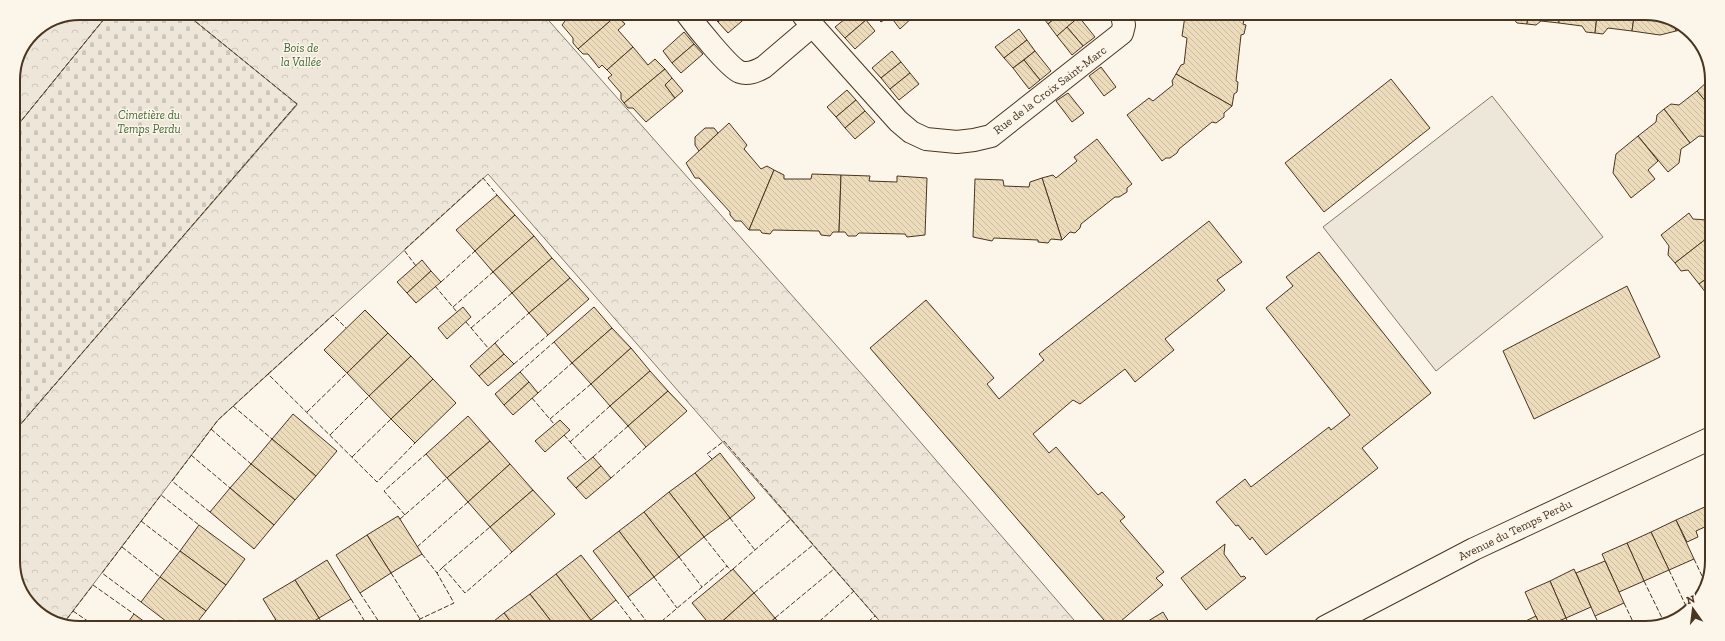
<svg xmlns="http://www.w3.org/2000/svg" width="1725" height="641" font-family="'Zilla Slab',serif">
<defs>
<pattern id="forest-crowns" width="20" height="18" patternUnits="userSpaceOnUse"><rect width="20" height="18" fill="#ede6d9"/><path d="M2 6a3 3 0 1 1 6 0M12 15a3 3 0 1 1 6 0" fill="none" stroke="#cdc6ba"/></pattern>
<pattern id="cemetery-stones" width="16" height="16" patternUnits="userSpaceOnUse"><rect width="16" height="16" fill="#ede6d9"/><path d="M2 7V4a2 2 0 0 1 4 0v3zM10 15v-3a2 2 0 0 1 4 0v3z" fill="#cdc6ba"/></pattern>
<pattern id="building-back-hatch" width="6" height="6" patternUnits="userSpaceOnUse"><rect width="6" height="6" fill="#ecdcbc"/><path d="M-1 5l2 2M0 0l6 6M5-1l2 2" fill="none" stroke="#ccbda1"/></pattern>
</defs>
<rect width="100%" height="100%" fill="#fbf6e9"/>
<g fill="url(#forest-crowns)" stroke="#887966">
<path d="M80,13H109L13,131V76L33,32L55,18Z"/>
<path d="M185,13L543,14L866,379L1080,627L884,626L488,174L218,420L63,624H58L27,602L13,566V433L297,105Z"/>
</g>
<path fill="url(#cemetery-stones)" stroke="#887966" d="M109,13H185L297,104L13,433V131Z"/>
<path fill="#ede7d9" stroke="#887966" d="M1492,96L1603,237L1436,371L1323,227Z"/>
<g fill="url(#building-back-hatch)" stroke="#4a3520">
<path d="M563,14H616L617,15L578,49L573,43V38L562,25L565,21L561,16Z"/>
<path d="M631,14H639L634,18Z"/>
<path d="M711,14H727L718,22Z"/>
<path d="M727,14L747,15L748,16L728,33L718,22Z"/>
<path d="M617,15L625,24L618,30L633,47L607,70L602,65L599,68L588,54H583L578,49Z"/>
<path d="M850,15H862L866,20L845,38L835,27Z"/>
<path d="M875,15H915L900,29L890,16L881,22Z"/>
<path d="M1041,15H1059L1048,24Z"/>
<path d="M1059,15H1078L1079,17L1057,36L1048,24Z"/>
<path d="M1185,16H1245L1243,24L1246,25L1244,34L1241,35L1236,81L1238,82L1237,92L1234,94L1232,106L1176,74L1181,65L1184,64L1187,38L1182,36Z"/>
<path d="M1511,16H1528L1527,24L1517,23Z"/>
<path d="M1528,16H1559V23L1541,21L1536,25L1527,24Z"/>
<path d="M1559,16H1597L1595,33L1586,32L1582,26L1559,23Z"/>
<path d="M1597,16L1634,17L1632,31L1608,28L1603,34L1595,33Z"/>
<path d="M1079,17L1095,37L1083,46L1067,27Z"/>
<path d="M1634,17H1667L1673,21L1676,31L1660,35L1632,31Z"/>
<path d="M866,20L875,31L855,49L845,38Z"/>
<path d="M1673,21L1684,29L1676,31Z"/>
<path d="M1067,27L1083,46L1072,55L1057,36Z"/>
<path d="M1019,29L1027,40L1004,58L995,47Z"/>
<path d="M684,32L694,44L672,63L663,51Z"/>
<path d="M1027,40L1035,51L1013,68L1004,58Z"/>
<path d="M694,44L703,54L681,73L672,63Z"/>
<path d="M633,47L648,65L655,59L665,69L624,103L621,99V93L608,78L612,75L607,70Z"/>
<path d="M892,51L901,62L881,78L872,68Z"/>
<path d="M1035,51L1051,71L1040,80L1024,60Z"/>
<path d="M1024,60L1040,80L1029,89L1013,68Z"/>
<path d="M901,62L910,73L890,89L881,78Z"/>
<path d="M1101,67L1116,87L1104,96L1089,76Z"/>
<path d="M665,69L672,78L665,85L675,98L646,122L633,108H628L624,103Z"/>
<path d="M1710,72L1712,75V109L1697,91L1708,81Z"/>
<path d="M910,73L919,84L899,100L890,89Z"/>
<path d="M1176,74L1232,106L1224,113V117L1216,123L1212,122L1179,149L1177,153L1170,158H1166L1162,161L1127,115L1149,98L1153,101L1173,85L1172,81Z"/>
<path d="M672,78L683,91L675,98L665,85Z"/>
<path d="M1391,79L1430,128L1324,212L1285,163Z"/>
<path d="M847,90L856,100L836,117L827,107Z"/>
<path d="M1697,91L1712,109L1711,137L1699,136L1690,143L1664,109L1671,104L1679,105Z"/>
<path d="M1068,93L1084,113L1072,122L1056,101Z"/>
<path d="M856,100L865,111L845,128L836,117Z"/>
<path d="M1664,109L1690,143L1681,149L1679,163L1668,172L1638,136L1656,122L1657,115Z"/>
<path d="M865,111L875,122L855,139L845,128Z"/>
<path d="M729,123L747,145L744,149L761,169L767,166L774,170L749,230L741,221H735L730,215V212L699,178H695L686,163Z"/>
<path d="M705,128H714L718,133L699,151L695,145V137Z"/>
<path d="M1638,136L1658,161L1648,170L1655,179L1631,198L1613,173L1616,154Z"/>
<path d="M1097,139L1132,184L1127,188V192L1119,197H1115L1081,224L1080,228L1075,233L1070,232L1062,240L1042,178L1053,175L1056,178L1077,161L1074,157Z"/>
<path d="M774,170L784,175V179H811L812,174L841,175L839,232H833L830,236L821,235L819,231L773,230L770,234L762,233L760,230H749Z"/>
<path d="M841,175L870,176L869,181L897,182V176L927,178L925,235L907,237L905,234L859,233L856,236H848L845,232H839Z"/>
<path d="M1042,178L1062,240L1051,239L1048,243L1038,242V240L994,238L992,241L973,237L975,179L1003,180L1004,186L1029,187L1030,182Z"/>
<path d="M497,195L515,215L475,251L456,230Z"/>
<path d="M1689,213L1693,219L1707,220L1711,226V235L1675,263L1668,255L1669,246L1661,235Z"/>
<path d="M515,215L534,236L493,272L475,251Z"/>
<path d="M1209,221L1242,262L1217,280L1225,290L1165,339L1174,350L1135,382L1125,369L1080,404L1073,400L1033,434L1049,453L1056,447L1098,495L1102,492L1125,517L1120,521L1164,572L1156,578L1163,585L1114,627H1110L870,348L926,300L994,378L987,384L999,399L1044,360L1039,354Z"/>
<path d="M1711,235L1710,276L1699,284L1688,270L1681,271L1675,263Z"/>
<path d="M534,236L552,258L512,293L493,272Z"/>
<path d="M1319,252L1431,393L1362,448L1378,468L1266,555L1252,537L1250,540L1238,525L1236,526L1216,502L1245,479L1251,487L1329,427L1331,430L1350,415L1266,308L1293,286L1286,277Z"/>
<path d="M552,258L570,278L529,313L512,293Z"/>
<path d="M422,260L431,271L407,293L397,282Z"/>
<path d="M431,271L441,282L416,303L407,293Z"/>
<path d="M1710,276V298L1699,284Z"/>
<path d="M570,278L589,299L548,335L529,313Z"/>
<path d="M1627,286L1660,357L1534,419L1503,351Z"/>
<path d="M463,307L471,317L447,339L438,328Z"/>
<path d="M594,307L612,328L572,363L554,342Z"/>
<path d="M365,310L388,333L347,373L324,350Z"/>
<path d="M612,328L631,348L591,384L572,363Z"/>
<path d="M388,333L411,356L369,396L347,373Z"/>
<path d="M495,343L504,354L479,376L470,366Z"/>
<path d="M631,348L650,371L610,406L591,384Z"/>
<path d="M504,354L514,364L488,386L479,376Z"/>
<path d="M411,356L433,379L391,419L369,396Z"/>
<path d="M650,371L668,391L628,426L610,406Z"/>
<path d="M520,372L529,382L504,405L495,394Z"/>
<path d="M433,379L456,403L415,443L391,419Z"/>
<path d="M529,382L538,393L513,415L504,405Z"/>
<path d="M668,391L687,411L646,447L628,426Z"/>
<path d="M293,414L337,451L316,476L272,439Z"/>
<path d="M468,416L490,441L447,478L426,454Z"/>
<path d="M560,420L570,430L545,452L535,441Z"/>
<path d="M272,439L316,476L295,500L251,464Z"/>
<path d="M490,441L510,464L468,502L447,478Z"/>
<path d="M720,453L755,498L730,518L695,473Z"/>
<path d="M593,457L601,466L576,488L567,478Z"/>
<path d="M251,464L295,500L274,525L230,488Z"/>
<path d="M510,464L533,490L490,527L468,502Z"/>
<path d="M601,466L611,478L586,499L576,488Z"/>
<path d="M695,473L730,518L704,537L669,492Z"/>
<path d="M230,488L274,525L254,549L210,512Z"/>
<path d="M533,490L555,514L512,552L490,527Z"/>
<path d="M669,492L704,537L679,557L644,512Z"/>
<path d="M1709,505V525L1696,531L1698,537L1687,542L1676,520Z"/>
<path d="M644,512L679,557L654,577L619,531Z"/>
<path d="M398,516L422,554L391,573L367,535Z"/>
<path d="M1676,520L1694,559L1669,570L1651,532Z"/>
<path d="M199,525L245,559L226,585L180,551Z"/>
<path d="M619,531L654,577L628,597L593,551Z"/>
<path d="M1651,532L1669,570L1644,581L1627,543Z"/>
<path d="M367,535L391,573L360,593L336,555Z"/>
<path d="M1627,543L1644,581L1619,592L1602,554Z"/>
<path d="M1225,544L1224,554L1241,577L1244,576L1246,578L1206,610L1181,578Z"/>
<path d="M180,551L226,585L206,611L160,577Z"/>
<path d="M581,555L616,600L591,620L556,574Z"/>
<path d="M327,560L351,599L319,618L295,580Z"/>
<path d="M1605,561L1624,603L1595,616L1576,573Z"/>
<path d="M733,569L754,593L717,626H711L692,603Z"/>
<path d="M1574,569L1591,607L1566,618L1550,581Z"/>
<path d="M556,574L591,620L583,626L554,625L530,594Z"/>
<path d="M160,577L206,611L195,625H171L141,602Z"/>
<path d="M295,580L319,618L308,625H279L263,599Z"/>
<path d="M1550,581L1566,618L1541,628L1525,592Z"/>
<path d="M754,593L775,618L766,626H717Z"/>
<path d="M530,594L554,625H513L504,613Z"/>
<path d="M1163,612L1172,627H1140V626Z"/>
<path d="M504,613L513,625H489Z"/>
<path d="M134,614L149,625H126Z"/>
<path d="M1536,616L1541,628H1511Z"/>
<path d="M775,618L782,626H766Z"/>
<path d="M239,620L245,625H236Z"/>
</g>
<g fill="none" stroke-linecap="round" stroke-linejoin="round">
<g stroke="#4a3520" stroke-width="24">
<g id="minor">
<path d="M687,14C696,26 729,68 740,72C748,75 757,71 764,67L812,26"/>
<path d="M803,15L898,121L911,132L926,139L957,142L974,140L991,136L1122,33L1124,25L1122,15"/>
<path d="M1325,627L1474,549L1709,439"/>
</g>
</g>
<use href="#minor" stroke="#fbf6e9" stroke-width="22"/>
<g stroke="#4a3520" stroke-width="1" stroke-dasharray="5 2" stroke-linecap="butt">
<path d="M13,131L109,13"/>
<path d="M416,266L404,250L483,178L497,195"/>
<path d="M441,282L475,251"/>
<path d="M435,286L457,312"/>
<path d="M453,307L493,272"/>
<path d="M466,322L489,349"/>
<path d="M471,328L512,293"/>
<path d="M495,343L529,313"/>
<path d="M514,364L548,335"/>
<path d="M520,372L554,342"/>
<path d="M268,374L333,315L346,328"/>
<path d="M538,393L572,363"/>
<path d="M532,398L554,424"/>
<path d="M233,406L272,439"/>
<path d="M307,412L347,373"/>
<path d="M550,419L591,384"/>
<path d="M211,429L251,464"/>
<path d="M13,433L297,104L185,13"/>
<path d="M330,435L369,396"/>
<path d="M564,435L587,461"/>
<path d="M570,442L610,406"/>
<path d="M191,455L230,488"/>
<path d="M352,457L391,419"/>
<path d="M593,457L628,426"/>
<path d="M712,459L707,454L724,441L791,519"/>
<path d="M611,478L646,447"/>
<path d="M210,512L172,481L218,420L268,374L377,482L415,443"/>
<path d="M405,515L384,491L426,454"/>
<path d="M730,518L755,550"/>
<path d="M400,519L447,478"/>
<path d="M141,521L180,551"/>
<path d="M704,537L731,571"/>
<path d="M122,547L160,577"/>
<path d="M417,547L468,502"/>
<path d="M422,554L437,573"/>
<path d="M679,557L702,587"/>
<path d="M1694,559L1704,580"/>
<path d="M443,567L490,527"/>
<path d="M733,569L791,519L884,626"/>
<path d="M1669,570L1686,606"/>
<path d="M391,573L420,619"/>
<path d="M654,577L677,608"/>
<path d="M1644,581L1664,622"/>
<path d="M1706,586L1704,580L1708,578"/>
<path d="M360,593L381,625"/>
<path d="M754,593L813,545"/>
<path d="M628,597L650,626"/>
<path d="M351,599L367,625"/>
<path d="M616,600L636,626"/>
<path d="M141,602L102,573L161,495L199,525"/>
<path d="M1624,603L1636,628"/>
<path d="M73,611L92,624"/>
<path d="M1595,616L1601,628"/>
<path d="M319,618L323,625"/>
<path d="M775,618L834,569"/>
<path d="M1566,618L1571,628"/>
<path d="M591,620L595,626"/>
<path d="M1668,620L1701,593"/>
<path d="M63,624L93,585L134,614"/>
<path d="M269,625L276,619"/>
<path d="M414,625L420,619L454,603L437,573L443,567L465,593L512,552"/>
<path d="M656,626L727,566"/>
<path d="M814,626L854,591"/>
<path d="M863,626L875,616"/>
</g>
</g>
<g text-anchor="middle" stroke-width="3" stroke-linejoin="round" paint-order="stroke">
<g font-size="12" font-style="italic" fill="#436837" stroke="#fbf6e9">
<text x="301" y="52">Bois de<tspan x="301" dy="14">la Vallée</tspan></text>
<text x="149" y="119">Cimetière du<tspan x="149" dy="14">Temps Perdu</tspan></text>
</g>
<g font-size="12" fill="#4a3520" stroke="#fbf6e9">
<text transform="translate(1050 90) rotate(-37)" y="4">Rue de la Croix Saint-Marc</text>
<text transform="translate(1515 530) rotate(-26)" y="4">Avenue du Temps Perdu</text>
</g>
</g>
<path d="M0 0H1725V641H0ZM80 20H1645A60 60 0 0 1 1705 80V561A60 60 0 0 1 1645 621H80A60 60 0 0 1 20 561V80A60 60 0 0 1 80 20Z" fill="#fbf6e9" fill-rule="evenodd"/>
<path fill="none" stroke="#4a3520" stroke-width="2" d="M80 20H1645A60 60 0 0 1 1705 80V561A60 60 0 0 1 1645 621H80A60 60 0 0 1 20 561V80A60 60 0 0 1 80 20Z"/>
<g transform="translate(1693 609) rotate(346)" stroke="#fbf6e9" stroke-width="3" paint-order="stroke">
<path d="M0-3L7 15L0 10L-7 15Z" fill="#4a3520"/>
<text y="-6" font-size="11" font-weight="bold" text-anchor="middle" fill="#4a3520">N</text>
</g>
</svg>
